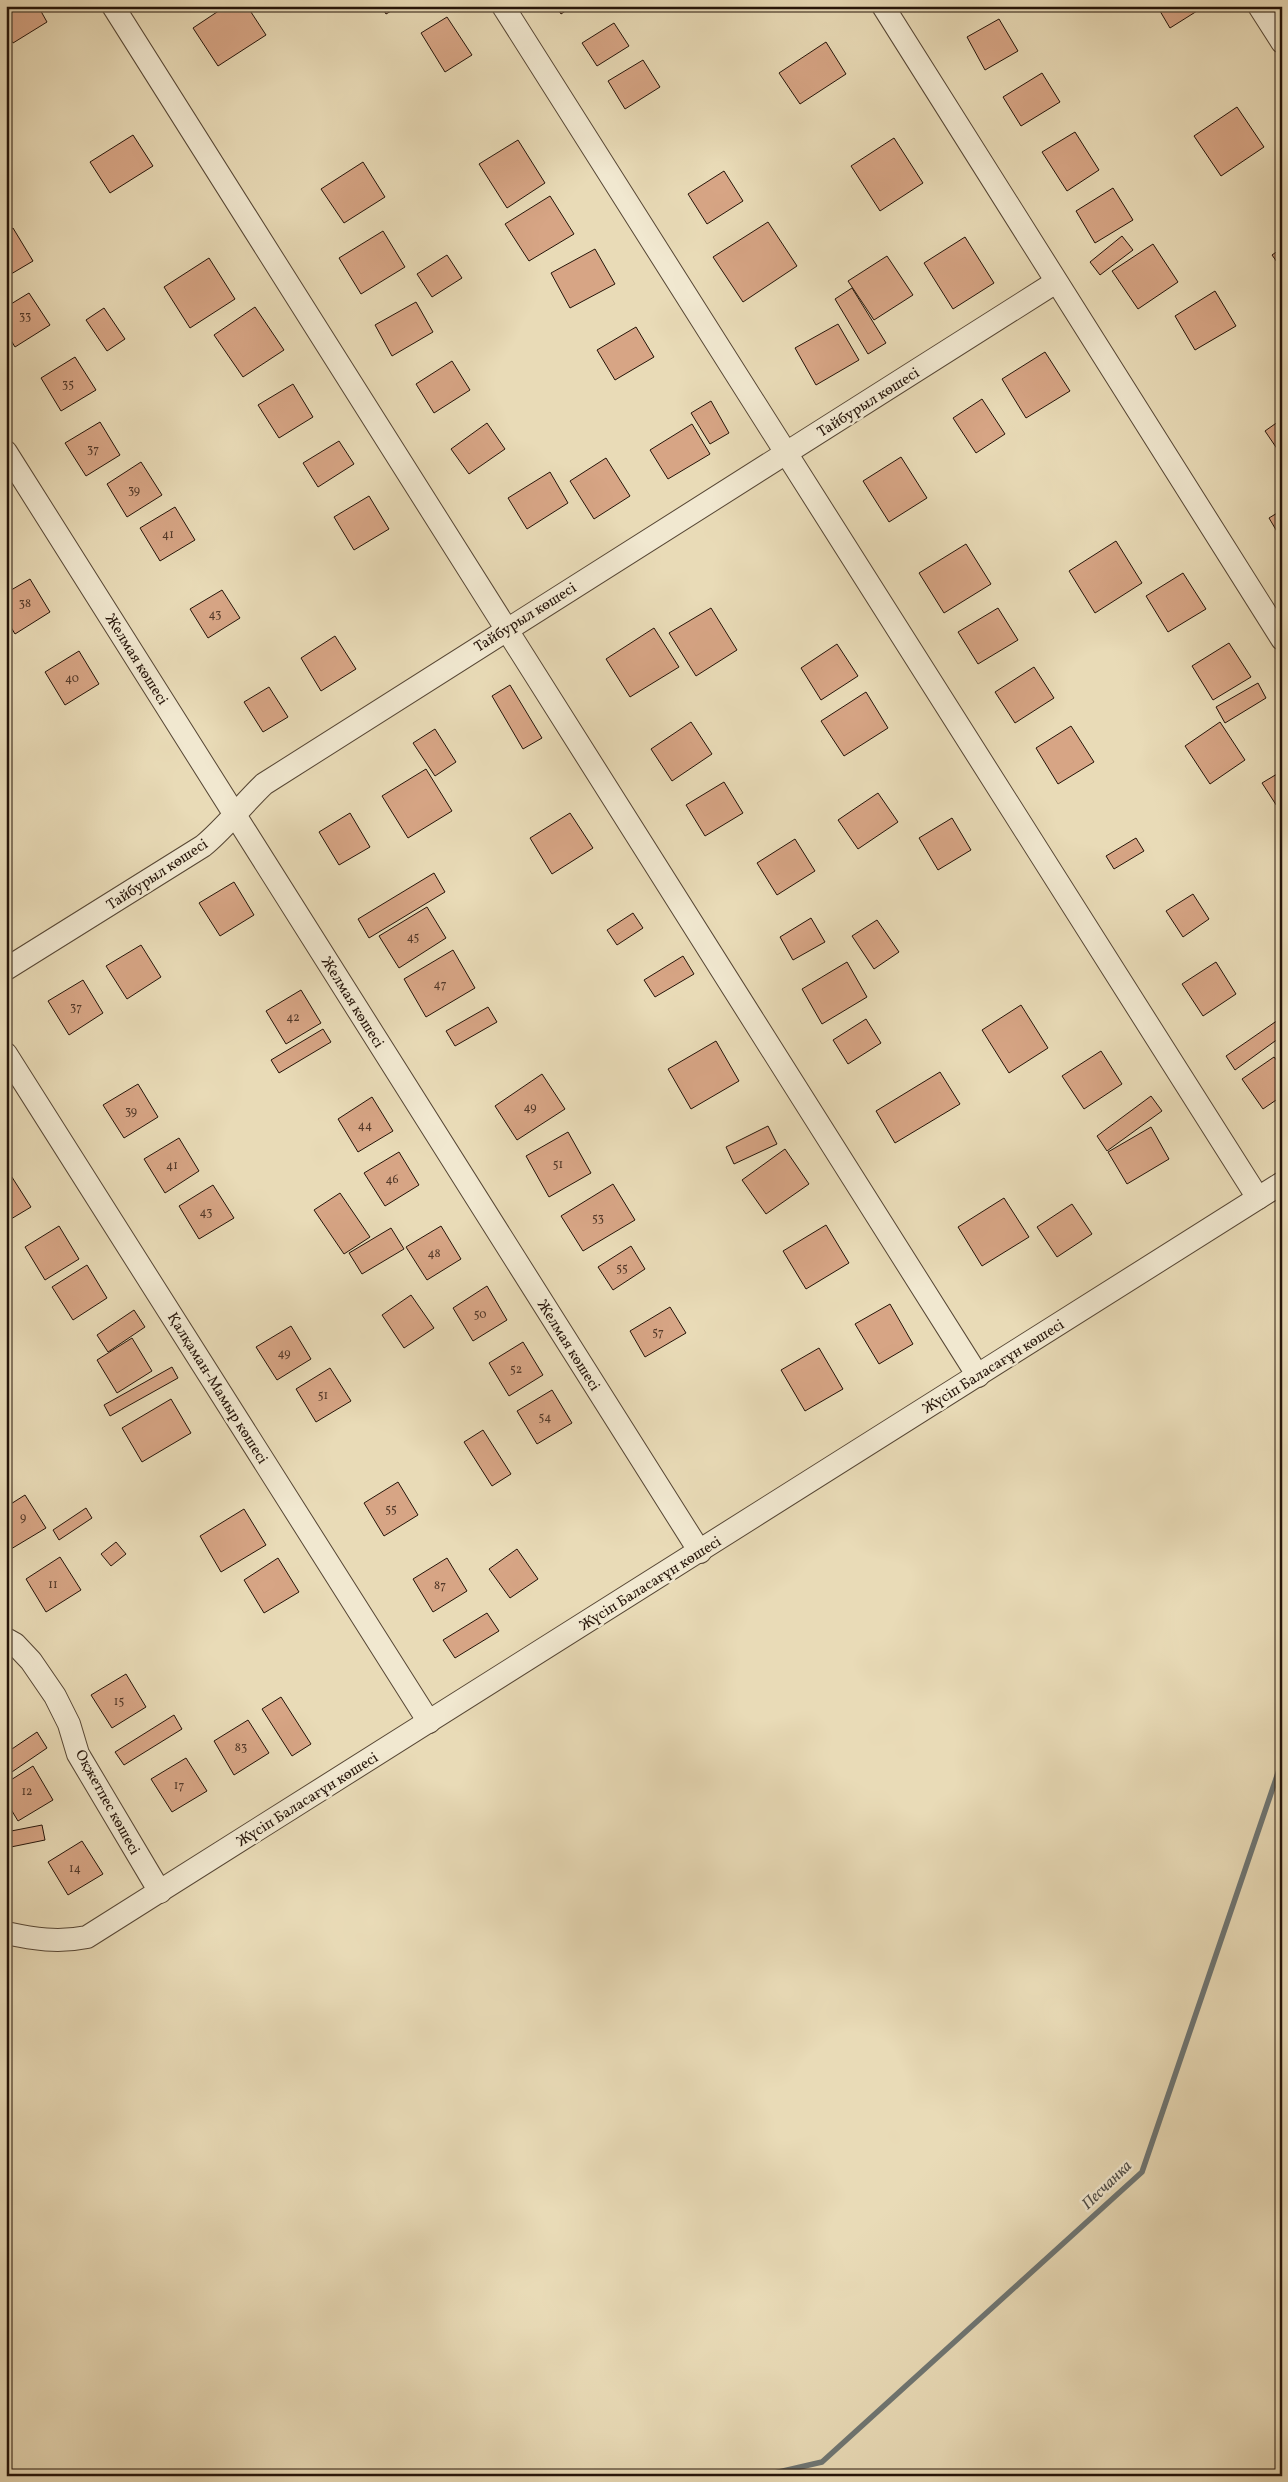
<svg xmlns="http://www.w3.org/2000/svg" width="1288" height="2482" font-family="Vollkorn,serif">
<rect width="100%" height="100%" fill="#e9dbb7"/>
<filter id="stains"><feTurbulence type="fractalNoise" baseFrequency=".004" numOctaves="4"/><feColorMatrix values="0 0 0 0 .2 0 0 0 0 .09 0 0 0 0 .02 0 0 0 .5 -.17"/></filter>
<radialGradient id="worn" r=".72"><stop offset=".6" stop-color="#630" stop-opacity="0"/><stop offset="1" stop-color="#630" stop-opacity=".3"/></radialGradient>
<g fill="none" stroke-linecap="round" stroke-linejoin="round">
<path stroke="#6e7674" stroke-width="5.5" d="M761,2476L822,2462L1142,2172L1279,1770L1282,1769"/>
</g>
<g fill="#d7a585" stroke="#251409">
<path d="M6,6H38L47,22L13,43L6,32Z"/>
<path d="M226,6H247L266,35L218,66L193,28Z"/>
<path d="M381,6H400L386,14Z"/>
<path d="M556,6H573L561,14Z"/>
<path d="M1157,6H1205L1170,28Z"/>
<path d="M447,17L472,55L445,72L421,33Z"/>
<path d="M999,19L1018,51L985,70L967,37Z"/>
<path d="M614,23L629,46L597,66L582,43Z"/>
<path d="M826,42L846,74L800,104L779,73Z"/>
<path d="M643,60L660,87L625,109L608,81Z"/>
<path d="M1042,73L1060,102L1021,126L1003,97Z"/>
<path d="M1237,107L1264,147L1221,176L1194,136Z"/>
<path d="M1075,132L1099,170L1067,191L1042,152Z"/>
<path d="M133,135L153,166L110,193L90,162Z"/>
<path d="M894,138L923,183L880,211L851,166Z"/>
<path d="M518,140L545,183L507,208L479,164Z"/>
<path d="M363,162L385,197L344,223L321,189Z"/>
<path d="M724,171L743,201L707,224L688,194Z"/>
<path d="M1113,188L1133,220L1095,243L1076,211Z"/>
<path d="M550,196L574,234L529,261L505,224Z"/>
<path d="M768,222L797,266L743,302L713,257Z"/>
<path d="M13,228L33,261L6,277V232Z"/>
<path d="M383,231L405,267L361,294L339,258Z"/>
<path d="M1122,236L1133,250L1100,275L1090,262Z"/>
<path d="M965,237L994,283L953,309L924,263Z"/>
<path d="M1153,244L1178,282L1138,309L1112,271Z"/>
<path d="M1282,248V269L1272,255Z"/>
<path d="M595,249L615,284L570,308L551,273Z"/>
<path d="M447,255L462,278L432,297L417,274Z"/>
<path d="M887,256L913,295L874,320L848,281Z"/>
<path d="M209,258L235,299L190,328L164,287Z"/>
<path d="M852,288L886,343L868,354L835,299Z"/>
<path d="M1215,291L1236,326L1195,350L1175,316Z"/>
<path d="M29,293L50,325L15,347L6,332V307Z"/>
<path d="M416,302L433,332L392,356L375,325Z"/>
<path d="M255,307L284,350L243,377L214,335Z"/>
<path d="M104,308L125,339L107,351L86,320Z"/>
<path d="M838,324L859,360L816,385L795,348Z"/>
<path d="M636,327L654,357L615,380L597,350Z"/>
<path d="M1045,352L1070,391L1026,418L1002,379Z"/>
<path d="M75,357L96,390L61,411L41,378Z"/>
<path d="M452,361L470,390L434,413L416,384Z"/>
<path d="M293,384L313,417L279,438L258,405Z"/>
<path d="M982,399L1005,434L976,453L953,418Z"/>
<path d="M711,401L729,433L710,444L691,413Z"/>
<path d="M1282,419V456L1265,431Z"/>
<path d="M100,422L120,455L86,476L65,443Z"/>
<path d="M487,423L505,449L469,474L451,449Z"/>
<path d="M692,424L710,454L668,479L650,450Z"/>
<path d="M339,441L354,464L318,487L303,463Z"/>
<path d="M901,457L927,498L889,522L863,481Z"/>
<path d="M606,458L630,496L594,519L570,481Z"/>
<path d="M141,462L162,495L127,517L107,484Z"/>
<path d="M550,472L568,503L527,529L508,498Z"/>
<path d="M369,496L389,529L354,550L334,517Z"/>
<path d="M175,507L195,540L160,561L140,528Z"/>
<path d="M1282,510V540L1269,518Z"/>
<path d="M1116,541L1142,583L1095,613L1069,571Z"/>
<path d="M966,544L991,584L944,613L919,573Z"/>
<path d="M1183,573L1206,609L1168,632L1146,596Z"/>
<path d="M30,579L50,612L15,634L6,619V593Z"/>
<path d="M222,590L240,618L208,638L190,609Z"/>
<path d="M711,608L737,650L696,676L669,633Z"/>
<path d="M998,608L1018,640L978,664L958,632Z"/>
<path d="M654,628L679,667L630,697L606,659Z"/>
<path d="M335,636L356,669L321,691L301,658Z"/>
<path d="M1229,643L1251,677L1213,700L1192,666Z"/>
<path d="M837,644L858,676L821,700L801,668Z"/>
<path d="M79,651L99,684L65,705L45,672Z"/>
<path d="M1034,667L1054,698L1015,723L995,692Z"/>
<path d="M1258,683L1266,698L1225,723L1216,707Z"/>
<path d="M510,685L542,738L523,749L492,696Z"/>
<path d="M269,687L288,717L263,732L244,702Z"/>
<path d="M866,692L888,728L844,756L821,721Z"/>
<path d="M691,722L712,754L672,781L651,749Z"/>
<path d="M1220,722L1245,760L1210,784L1185,746Z"/>
<path d="M1071,726L1094,762L1058,784L1036,748Z"/>
<path d="M435,729L456,762L435,776L413,743Z"/>
<path d="M426,769L452,811L408,838L382,796Z"/>
<path d="M1282,771V814L1262,783Z"/>
<path d="M724,782L743,813L705,836L686,805Z"/>
<path d="M878,793L898,822L858,849L838,820Z"/>
<path d="M350,813L370,847L339,865L319,832Z"/>
<path d="M570,813L593,848L552,874L530,838Z"/>
<path d="M952,818L971,850L938,870L919,838Z"/>
<path d="M1136,838L1144,851L1114,869L1106,856Z"/>
<path d="M795,839L815,871L777,895L757,863Z"/>
<path d="M434,873L445,892L369,938L358,919Z"/>
<path d="M234,882L254,915L220,936L199,903Z"/>
<path d="M1193,894L1209,919L1183,937L1166,911Z"/>
<path d="M427,907L446,938L399,968L379,936Z"/>
<path d="M633,913L643,928L617,945L607,930Z"/>
<path d="M811,918L825,942L793,960L780,937Z"/>
<path d="M877,920L899,952L874,969L852,936Z"/>
<path d="M141,945L161,977L127,999L106,966Z"/>
<path d="M453,950L475,988L426,1017L404,979Z"/>
<path d="M683,956L694,974L655,997L644,980Z"/>
<path d="M847,962L867,997L822,1024L802,989Z"/>
<path d="M1216,962L1236,994L1203,1016L1182,984Z"/>
<path d="M83,980L103,1013L69,1035L48,1001Z"/>
<path d="M301,990L321,1023L286,1044L266,1011Z"/>
<path d="M1021,1005L1048,1048L1009,1073L982,1030Z"/>
<path d="M488,1007L497,1022L455,1046L446,1031Z"/>
<path d="M866,1019L881,1043L848,1064L833,1040Z"/>
<path d="M1278,1020L1282,1025V1036L1235,1070L1226,1056Z"/>
<path d="M323,1029L331,1042L279,1073L271,1060Z"/>
<path d="M716,1041L739,1081L691,1109L668,1069Z"/>
<path d="M1101,1051L1122,1084L1084,1109L1062,1076Z"/>
<path d="M1274,1057L1282,1067V1096L1263,1109L1242,1079Z"/>
<path d="M940,1072L960,1104L895,1143L876,1111Z"/>
<path d="M542,1074L565,1109L517,1140L495,1106Z"/>
<path d="M138,1084L158,1117L124,1138L103,1105Z"/>
<path d="M1151,1096L1162,1111L1107,1151L1097,1136Z"/>
<path d="M372,1097L393,1131L358,1152L338,1119Z"/>
<path d="M768,1126L777,1144L734,1164L726,1147Z"/>
<path d="M1151,1127L1169,1159L1127,1184L1108,1152Z"/>
<path d="M568,1132L591,1173L549,1197L526,1156Z"/>
<path d="M179,1138L199,1171L165,1193L144,1159Z"/>
<path d="M785,1149L809,1184L766,1214L742,1180Z"/>
<path d="M399,1152L419,1185L385,1206L364,1173Z"/>
<path d="M10,1174L31,1207L6,1222V1176Z"/>
<path d="M613,1184L635,1220L583,1251L561,1216Z"/>
<path d="M213,1185L234,1218L199,1239L179,1206Z"/>
<path d="M340,1193L370,1237L344,1254L314,1210Z"/>
<path d="M1004,1198L1029,1237L982,1266L958,1227Z"/>
<path d="M1072,1204L1092,1234L1057,1257L1037,1227Z"/>
<path d="M826,1225L849,1263L806,1289L783,1251Z"/>
<path d="M59,1226L79,1259L45,1280L25,1247Z"/>
<path d="M441,1226L461,1259L427,1280L406,1247Z"/>
<path d="M391,1228L404,1249L362,1274L349,1253Z"/>
<path d="M631,1246L645,1269L613,1290L598,1267Z"/>
<path d="M87,1265L107,1298L73,1320L52,1287Z"/>
<path d="M487,1286L507,1320L473,1341L453,1308Z"/>
<path d="M411,1295L434,1328L404,1348L382,1315Z"/>
<path d="M890,1304L913,1344L879,1364L855,1324Z"/>
<path d="M670,1307L686,1333L645,1357L630,1331Z"/>
<path d="M134,1310L145,1327L108,1352L97,1335Z"/>
<path d="M291,1326L311,1359L277,1380L256,1347Z"/>
<path d="M132,1338L152,1371L117,1393L97,1360Z"/>
<path d="M523,1342L543,1375L509,1396L489,1363Z"/>
<path d="M819,1348L843,1389L805,1411L781,1370Z"/>
<path d="M172,1367L178,1378L110,1416L104,1405Z"/>
<path d="M330,1368L351,1401L316,1422L296,1389Z"/>
<path d="M552,1390L572,1423L537,1444L517,1411Z"/>
<path d="M171,1399L191,1433L142,1462L122,1428Z"/>
<path d="M483,1430L511,1474L492,1486L464,1442Z"/>
<path d="M398,1482L418,1515L384,1536L364,1503Z"/>
<path d="M25,1495L46,1528L11,1549L6,1541V1507Z"/>
<path d="M86,1508L92,1518L59,1540L53,1530Z"/>
<path d="M244,1509L266,1545L221,1572L200,1536Z"/>
<path d="M116,1542L126,1554L111,1566L101,1554Z"/>
<path d="M517,1549L538,1579L510,1598L489,1569Z"/>
<path d="M60,1557L81,1590L46,1612L26,1579Z"/>
<path d="M278,1558L299,1592L264,1613L244,1580Z"/>
<path d="M447,1558L467,1591L433,1612L413,1579Z"/>
<path d="M487,1613L499,1631L455,1658L443,1640Z"/>
<path d="M126,1674L146,1707L112,1728L91,1695Z"/>
<path d="M281,1697L311,1744L292,1756L262,1709Z"/>
<path d="M174,1715L182,1729L124,1765L115,1752Z"/>
<path d="M248,1720L269,1753L234,1775L214,1741Z"/>
<path d="M37,1732L47,1748L6,1776V1753Z"/>
<path d="M186,1758L207,1791L172,1812L151,1779Z"/>
<path d="M33,1766L53,1800L18,1821L6,1801V1783Z"/>
<path d="M42,1825L45,1840L6,1848V1832Z"/>
<path d="M82,1841L103,1874L68,1895L48,1862Z"/>
</g>
<g fill="none" stroke-linecap="round" stroke-linejoin="round">
<g stroke="#564634" stroke-width="24">
<g id="street">
<path d="M113,6L978,1376"/>
<path d="M503,6L1258,1198"/>
<path d="M883,6L1282,639"/>
<path d="M1259,6L1282,42"/>
<path d="M6,452L700,1552"/>
<path d="M6,969L203,846C225,828 243,804 264,784L1056,282"/>
<path d="M6,1054L429,1722"/>
<path d="M6,1639L15,1644L31,1661L55,1696L69,1724L78,1754L160,1892"/>
<path d="M6,1933C34,1939 58,1943 87,1937L1282,1183"/>
</g>
</g>
<use href="#street" stroke="#f1e8d0" stroke-width="22"/>
</g>
<g text-anchor="middle" stroke-width="5" stroke-linejoin="round" paint-order="stroke">
<g font-size="12" fill="#523828">
<text x="25" y="320">33</text>
<text x="68" y="388">35</text>
<text x="93" y="453">37</text>
<text x="134" y="494">39</text>
<text x="168" y="538">41</text>
<text x="25" y="607">38</text>
<text x="215" y="618">43</text>
<text x="72" y="682">40</text>
<text x="413" y="941">45</text>
<text x="440" y="988">47</text>
<text x="76" y="1011">37</text>
<text x="293" y="1021">42</text>
<text x="530" y="1111">49</text>
<text x="131" y="1115">39</text>
<text x="365" y="1129">44</text>
<text x="558" y="1168">51</text>
<text x="172" y="1169">41</text>
<text x="392" y="1183">46</text>
<text x="206" y="1216">43</text>
<text x="598" y="1222">53</text>
<text x="434" y="1257">48</text>
<text x="622" y="1272">55</text>
<text x="480" y="1318">50</text>
<text x="658" y="1336">57</text>
<text x="284" y="1357">49</text>
<text x="516" y="1373">52</text>
<text x="323" y="1399">51</text>
<text x="545" y="1421">54</text>
<text x="391" y="1513">55</text>
<text x="23" y="1521">9</text>
<text x="53" y="1588">11</text>
<text x="440" y="1589">87</text>
<text x="119" y="1705">15</text>
<text x="241" y="1751">83</text>
<text x="179" y="1789">17</text>
<text x="27" y="1795">12</text>
<text x="75" y="1872">14</text>
</g>
<g font-size="15" fill="#251409" stroke="#f1e8d0">
<text transform="translate(868 402) rotate(-32)" y="5">Тайбурыл көшесі</text>
<text transform="translate(525 617) rotate(-32)" y="5">Тайбурыл көшесі</text>
<text transform="translate(137 659) rotate(58)" y="5">Желмая көшесі</text>
<text transform="translate(157 874) rotate(-33)" y="5">Тайбурыл көшесі</text>
<text transform="translate(353 1002) rotate(58)" y="5">Желмая көшесі</text>
<text transform="translate(569 1345) rotate(58)" y="5">Желмая көшесі</text>
<text transform="translate(993 1366) rotate(-32)" y="5">Жүсіп Баласағұн көшесі</text>
<text transform="translate(218 1388) rotate(58)" y="5">Қалқаман-Мамыр көшесі</text>
<text transform="translate(650 1583) rotate(-32)" y="5">Жүсіп Баласағұн көшесі</text>
<text transform="translate(307 1799) rotate(-32)" y="5">Жүсіп Баласағұн көшесі</text>
<text transform="translate(108 1802) rotate(61)" y="5">Оқжетпес көшесі</text>
</g>
<g font-size="16" font-style="italic" fill="#4f4d47" stroke="#f1e8d0">
<text transform="translate(1106 2184) rotate(-44)" y="6">Песчанка</text>
</g>
</g>
<rect width="1288" height="2482" fill="none" stroke="#e9dbb7" stroke-width="25"/>
<rect x="8" y="8" width="1273" height="2467" fill="none" stroke="#251409" stroke-width="2.5"/>
<rect x="12" y="12" width="1263" height="2457" fill="none" stroke="#251409"/>
<rect width="100%" height="100%" filter="url(#stains)"/>
<rect width="100%" height="100%" fill="url(#worn)"/>
</svg>
